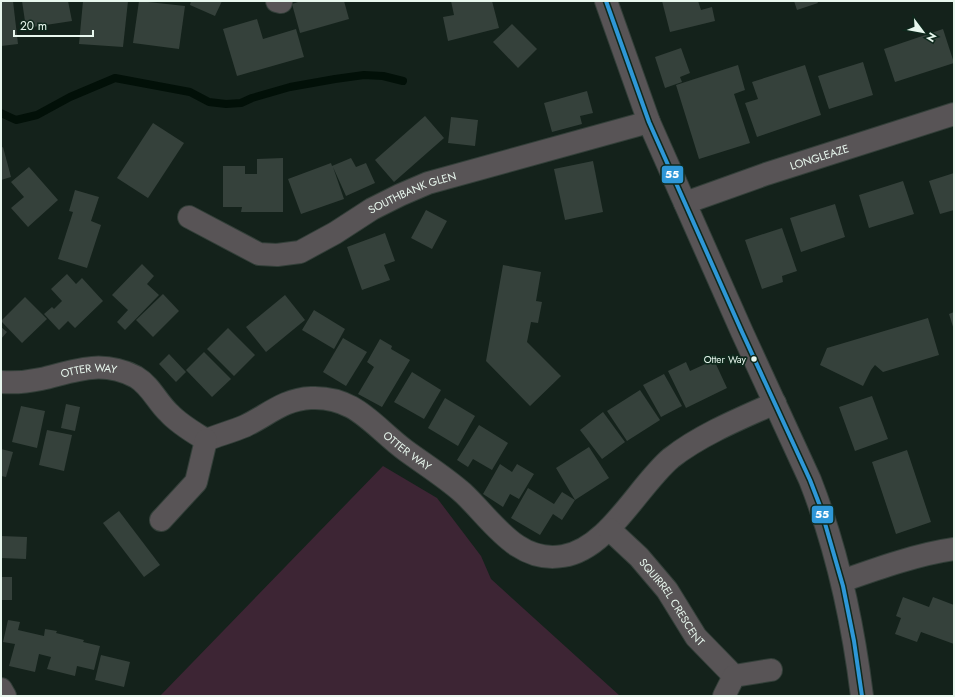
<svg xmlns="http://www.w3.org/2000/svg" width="955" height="697" font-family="Jost,sans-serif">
<rect width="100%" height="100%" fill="#14221b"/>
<path fill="#3d2534" d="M383,466L437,498L481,556L491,579L620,696H160Z"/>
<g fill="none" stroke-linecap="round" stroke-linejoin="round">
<path stroke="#021008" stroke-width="8" d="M1,113L16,120L37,115L70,97L115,78L190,92L209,102L226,104L241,103L252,98L290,87L335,79L364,75L383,76L403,81"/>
</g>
<g fill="#35413b">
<path d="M13,1L18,44L1,46V2Z"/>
<path d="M22,1H68L72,21L26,28Z"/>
<path d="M83,1H128L123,47L79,44Z"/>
<path d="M139,1L185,6L179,49L133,43Z"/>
<path d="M191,1H222L215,16L190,5Z"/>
<path d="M301,1H344L349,19L300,33L292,4Z"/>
<path d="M451,1H492L499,28L448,41L443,17L454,15Z"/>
<path d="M662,1H698L701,10L712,7L715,21L670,32Z"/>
<path d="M794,1H817L818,3L797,10Z"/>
<path d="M257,19L263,39L296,29L304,57L237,76L223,29Z"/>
<path d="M512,24L537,49L518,68L493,42Z"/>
<path d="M943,29L954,63L895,82L884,49Z"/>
<path d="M681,48L690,73L680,77L682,82L665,88L655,57Z"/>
<path d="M863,62L873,95L829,109L818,76Z"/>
<path d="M738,65L745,90L734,94L750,143L699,159L676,85Z"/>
<path d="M805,65L821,115L757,137L745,103L758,99L752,82Z"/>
<path d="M587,91L593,113L580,116L582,124L552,132L544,103Z"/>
<path d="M425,116L444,138L394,182L375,160Z"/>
<path d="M451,117L478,120L475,146L448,143Z"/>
<path d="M153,123L184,143L148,198L117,178Z"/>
<path d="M3,147L11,177L1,180V148Z"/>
<path d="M283,158V212H241L242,207H223V166H245V174H257V159Z"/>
<path d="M351,158L356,167L366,163L375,183L346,196L333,167L344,199L301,214L288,179L331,163L332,166Z"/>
<path d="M593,161L603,212L565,220L554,169Z"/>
<path d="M29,167L58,200L28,227L11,208L24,197L11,182Z"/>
<path d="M954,173V210L940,214L929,181Z"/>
<path d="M903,181L914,214L869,228L859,195Z"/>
<path d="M75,190L99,197L91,221L101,225L87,268L58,259L73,212L69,211Z"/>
<path d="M835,204L845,237L801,252L790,218Z"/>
<path d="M426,210L447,221L432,249L411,238Z"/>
<path d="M782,228L797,271L782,276L783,282L762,289L745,240Z"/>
<path d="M385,233L395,261L384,265L390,280L362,290L347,247Z"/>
<path d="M142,264L154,276L147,284L159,295L125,330L117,322L128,310L112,295Z"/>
<path d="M503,265L541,272L536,301L542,302L538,323L531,322L527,342L561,376L530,406L486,361Z"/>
<path d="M67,274L76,284L82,278L103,301L75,328L68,321L59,330L44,314L52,307L54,309L62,301L51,289Z"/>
<path d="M163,294L179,311L153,337L136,320Z"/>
<path d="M285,295L305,320L266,352L246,327Z"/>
<path d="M25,297L47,319L22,343L1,321Z"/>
<path d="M314,310L345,329L334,349L302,330Z"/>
<path d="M954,312V330L949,314Z"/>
<path d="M928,318L939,355L883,372L875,365L871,370L863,386L820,365L827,348Z"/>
<path d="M1,327L7,332L1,339Z"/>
<path d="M228,328L255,355L234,376L207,349Z"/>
<path d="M343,338L367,352L346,386L323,372Z"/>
<path d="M380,339L392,346L391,349L410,360L382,407L358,394L374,367L367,362Z"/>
<path d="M204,352L231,379L212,397L186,370Z"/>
<path d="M169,354L186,372L176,382L159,364Z"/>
<path d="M714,360L727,388L686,408L668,371L686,362L690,371Z"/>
<path d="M412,372L441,390L424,419L394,402Z"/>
<path d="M664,374L682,406L661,417L643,385Z"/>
<path d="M640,390L660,420L627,441L607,411Z"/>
<path d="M872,396L888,439L855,451L839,407Z"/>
<path d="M445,398L475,416L458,446L428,428Z"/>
<path d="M66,404L80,407L75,431L61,428Z"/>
<path d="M21,406L45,411L37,448L12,442Z"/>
<path d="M603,412L625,442L602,459L580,430Z"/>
<path d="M479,425L508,443L492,470L473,459L468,467L457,460Z"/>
<path d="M47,430L72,435L64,471L39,465Z"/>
<path d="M589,447L609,478L575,500L556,468Z"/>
<path d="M1,449L13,452L6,477L1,476Z"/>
<path d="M907,450L931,522L896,534L872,462Z"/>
<path d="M500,464L512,472L517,464L534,474L519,499L510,494L503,507L483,494Z"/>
<path d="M528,488L554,504L562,492L575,500L562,520L553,514L540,535L511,518Z"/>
<path d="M119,511L160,565L144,577L103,523Z"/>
<path d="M1,536L27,537L26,559L1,558Z"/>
<rect x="1" y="577" width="11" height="23"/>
<path d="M903,597L929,607L933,597L954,605V644L921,632L917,642L895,634L901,618L896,616Z"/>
<path d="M8,620L20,622L18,630L44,636L45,629L57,631L56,633L84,640L83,642L100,646L94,670L77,666L75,676L47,669L51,657L39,654L35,672L9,666L15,644L3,642Z"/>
<path d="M101,655L130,662L124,687L95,680Z"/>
</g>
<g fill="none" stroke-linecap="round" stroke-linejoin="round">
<g stroke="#333f39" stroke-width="24">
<g id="minor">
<path d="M277,1L281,2"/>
<path d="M606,1L649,122L742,332L810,480C837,549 853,623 862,696"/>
<path id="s1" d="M685,203L766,174L954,114"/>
<path id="s2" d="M189,217L259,254L277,255L300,252L335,233L372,209L400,195L428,183L649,122"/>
<path id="s3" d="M1,382C14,383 27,382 41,379C75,371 101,359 136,377C151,386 157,402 169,413C179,424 193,432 206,440C219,435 233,431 245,426C268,415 284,399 311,398C355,396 373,426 405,450C424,464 445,477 463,493C492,520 517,564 563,556C608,549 638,486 671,458C700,435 741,418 775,403"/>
<path d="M161,520L196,482L206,440"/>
<path id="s4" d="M609,529L639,557L667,590L696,637L734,676"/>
<path d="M842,581C876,569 918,554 954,549"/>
<path d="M1,689L5,696"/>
<path d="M724,696L734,676L771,670"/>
</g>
</g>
<use href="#minor" stroke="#585456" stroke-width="22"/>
<g stroke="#0e281c" stroke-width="7">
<path id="bus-1" d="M606,1L649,122L742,332L810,480L820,506L843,586L854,641L862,696"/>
</g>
<use href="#bus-1" stroke="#2e97d7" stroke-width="4"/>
</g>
<circle fill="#e8f7ee" stroke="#0e281c" stroke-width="1.5" cx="754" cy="359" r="3.5"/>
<g text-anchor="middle" stroke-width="3.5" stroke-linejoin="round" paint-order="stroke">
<g font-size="10" fill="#e8f7ee" stroke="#0e281c" text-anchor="end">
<text x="746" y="363">Otter Way</text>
</g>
<g font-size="11" fill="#e8f7ee" stroke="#0e281c">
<text dy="4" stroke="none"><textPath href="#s1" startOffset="142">LONGLEAZE</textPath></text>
<text dy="4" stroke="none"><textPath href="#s2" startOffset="248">SOUTHBANK GLEN</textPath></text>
<text dy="4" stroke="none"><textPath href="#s3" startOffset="89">OTTER WAY</textPath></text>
<text dy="4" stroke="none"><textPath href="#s3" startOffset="460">OTTER WAY</textPath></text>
<text dy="4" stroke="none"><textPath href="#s4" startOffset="97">SQUIRREL CRESCENT</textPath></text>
</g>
</g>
<g stroke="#0e281c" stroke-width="1.5">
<rect x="661" y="165" width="23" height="19" rx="4" fill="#2e97d7"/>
<rect x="811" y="505" width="23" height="19" rx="4" fill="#2e97d7"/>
</g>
<g font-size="11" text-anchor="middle" font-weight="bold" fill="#fff">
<text x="672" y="178">55</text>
<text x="822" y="518">55</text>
</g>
<rect width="955" height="697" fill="none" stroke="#e8f7ee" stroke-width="4"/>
<g transform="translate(923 32) rotate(122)" stroke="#0e281c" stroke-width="3" paint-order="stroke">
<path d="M0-3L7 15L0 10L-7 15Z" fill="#e8f7ee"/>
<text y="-6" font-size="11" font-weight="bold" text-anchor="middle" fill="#e8f7ee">N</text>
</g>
<path d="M14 30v6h79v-6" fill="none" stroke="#e8f7ee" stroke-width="2"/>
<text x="20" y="30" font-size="12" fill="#e8f7ee" stroke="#0e281c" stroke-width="3" paint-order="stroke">20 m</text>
</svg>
